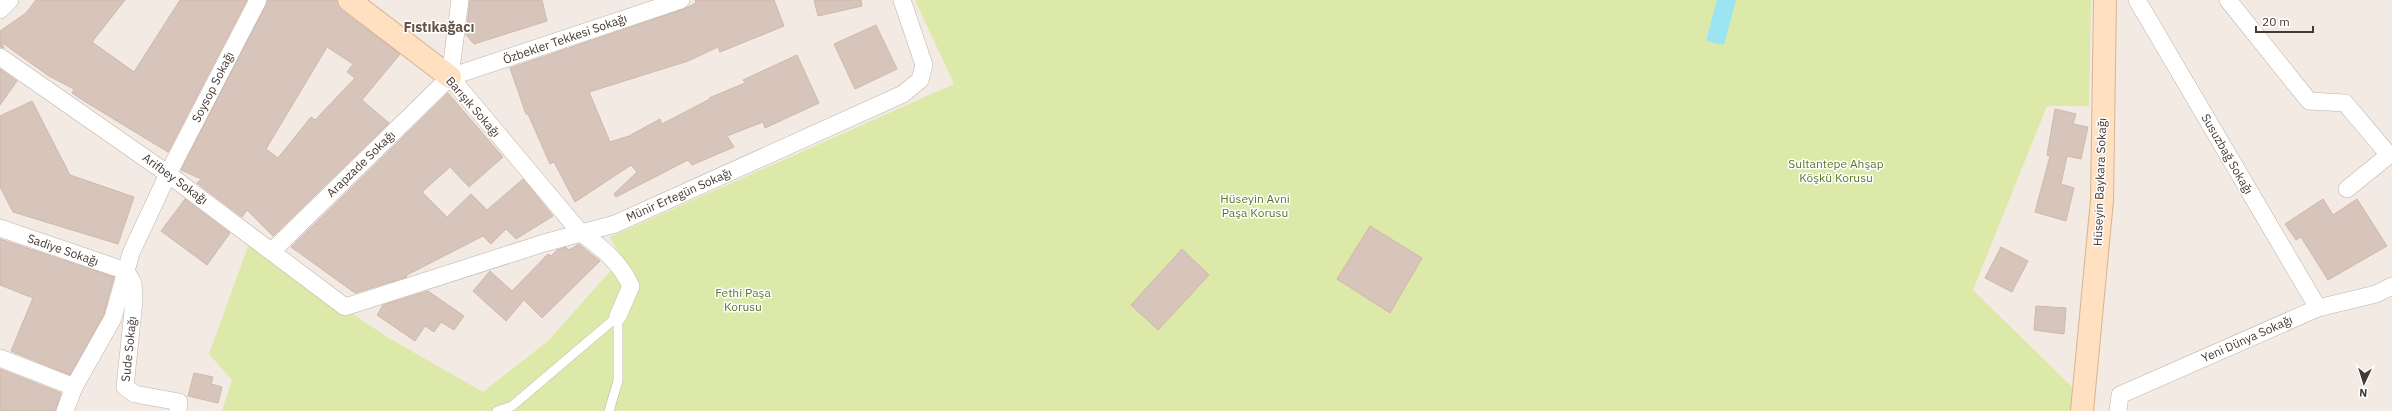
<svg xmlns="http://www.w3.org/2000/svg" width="2392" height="411" font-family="'IBM Plex Sans',sans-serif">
<rect width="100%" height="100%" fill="#f2eae3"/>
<path fill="#dce9a9" d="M915,0H2091L2089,106H2047L1973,290L2073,388L2077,411H222L232,380L209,354L249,244L387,337L483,392L548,341L622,258L610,237L954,84Z"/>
<path fill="#9be5f3" d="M1717,0H1736L1724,45L1706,41Z"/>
<g fill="#d7c5bb" stroke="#cfb8ab" fill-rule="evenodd">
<path d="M36,0H125L92,42L134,72L180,0H247L168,152L84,101L72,93L74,89L49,76L1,42L4,48L0,47V31L26,13Z"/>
<path d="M268,0H337L341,10L400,54L362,100L389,123L273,236L247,210L242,217L197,183L201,179L181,170ZM327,47L353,64L347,72L355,78L315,120L311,117L278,158L266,149Z"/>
<path d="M470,0H542L547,21L474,44L466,35Z"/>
<path d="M695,0H774L784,26L720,52L718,47L688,61L589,92L610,142L629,136L660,119L662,124L710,99L709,98L745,83L743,80L797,55L819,103L765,128L763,122L727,136L734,147L692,165L688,160L616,197L614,194L637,172L631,165L575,202L554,162L550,164L528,114H526L510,68L684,9L696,3Z"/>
<path d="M814,0H861L862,6L818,16Z"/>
<path d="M876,25L897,69L855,89L834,44Z"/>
<path d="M0,69L17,81L0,105Z"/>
<path d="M448,93L503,157L469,187L450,167L422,192L447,217L471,194L487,210L523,179L553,216L516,239L506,229L491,244L483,236L405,276L407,277L355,293L291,247Z"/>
<path d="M32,101L70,175L134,197L118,244L13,212L0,187V116Z"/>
<path d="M2055,109L2076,114L2073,124L2088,127L2081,159L2067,156L2061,184L2074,188L2066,221L2035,212L2050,156L2047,155Z"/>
<path d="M185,199L230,233L207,265L161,231Z"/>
<path d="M2323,199L2333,215L2357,199L2387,246L2328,280L2301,237L2296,240L2285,224Z"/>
<path d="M1370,226L1422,258L1390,313L1337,279Z"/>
<path d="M0,239L114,277L104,314L70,375L11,351L33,298L0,285Z"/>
<path d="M579,244L600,261L542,318L524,300L506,321L473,291L490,271L512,291L548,254L551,256L557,250L566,247L569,250Z"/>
<path d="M2001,247L2028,261L2012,292L1985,278Z"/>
<path d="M1182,249L1209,275L1158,330L1131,305Z"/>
<path d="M428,291L464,316L454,330L441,322L434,332L425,326L415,341L377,315L383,305Z"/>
<path d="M2036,306L2066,308L2064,334L2034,330Z"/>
<path d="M0,369L61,393L55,411H0Z"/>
<path d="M194,373L213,377L211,384L222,387L218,403L188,396Z"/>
</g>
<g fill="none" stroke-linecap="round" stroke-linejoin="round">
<g stroke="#c1b2a8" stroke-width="10">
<g id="lane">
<path d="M497,411L512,406L618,316"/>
<path d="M609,411L618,381V316"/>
</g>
</g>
<g stroke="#c1b2a8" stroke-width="18">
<g id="street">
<path d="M2137,0L2318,308"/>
<path d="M2228,0L2309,101L2345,103L2389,155L2347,189"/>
<path d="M0,10L10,0"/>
<path d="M0,57L168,174L345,307L544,243L615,224L903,94L920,80L924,65L902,0"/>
<path d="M450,77L580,232C601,247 620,262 631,286L618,316"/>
<path d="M450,77L460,0"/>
<path d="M0,228L126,271"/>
<path d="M272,251L450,77L681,0"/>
<path d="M126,271L133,283L134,301L125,387L135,394L179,402L178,411"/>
<path d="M0,358L74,387"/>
<path d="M65,411L74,387L113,318L131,253L168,174L258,0"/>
<path d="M2118,411L2120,395L2318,308L2376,294L2392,286"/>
</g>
</g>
<g stroke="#d8b392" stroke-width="24">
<g id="secondary">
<path d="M349,0L450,77"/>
<path d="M2082,411L2102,200L2105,0"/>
</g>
</g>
<use href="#lane" stroke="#fff" stroke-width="9"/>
<use href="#street" stroke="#fff" stroke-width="17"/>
<use href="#secondary" stroke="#ffe0c0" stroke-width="22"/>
</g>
<g text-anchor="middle" stroke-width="3" stroke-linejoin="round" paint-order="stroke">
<g font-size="12" fill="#443933" stroke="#fff">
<text transform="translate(565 39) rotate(-19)" y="4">Özbekler Tekkesi Sokağı</text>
<text transform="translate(213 87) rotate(-63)" y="4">Soysop Sokağı</text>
<text transform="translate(473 107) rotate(49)" y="4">Barışık Sokağı</text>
<text transform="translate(2227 154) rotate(60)" y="4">Susuzbağ Sokağı</text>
<text transform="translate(361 164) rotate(-44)" y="4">Arapzade Sokağı</text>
<text transform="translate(175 179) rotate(36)" y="4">Arifbey Sokağı</text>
<text transform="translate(2100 182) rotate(-88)" y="4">Hüseyin Baykara Sokağı</text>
<text transform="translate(679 195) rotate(-24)" y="4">Münir Ertegün Sokağı</text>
<text transform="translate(63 250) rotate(19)" y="4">Sadiye Sokağı</text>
<text transform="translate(2247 339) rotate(-24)" y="4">Yeni Dünya Sokağı</text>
<text transform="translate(129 349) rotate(-84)" y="4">Sude Sokağı</text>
</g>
<g font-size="12" fill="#597824" stroke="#fff">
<text x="1836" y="168">Sultantepe Ahşap<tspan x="1836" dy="14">Köşkü Korusu</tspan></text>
<text x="1255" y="203">Hüseyin Avni<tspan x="1255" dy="14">Paşa Korusu</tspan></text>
<text x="743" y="297">Fethi Paşa<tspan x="743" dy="14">Korusu</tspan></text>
</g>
<g font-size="14" font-weight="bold" fill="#67544a" stroke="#fff">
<text x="439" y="32">Fıstıkağacı</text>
</g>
</g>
<g transform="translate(2364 383) rotate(184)" stroke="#ffffff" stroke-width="3" paint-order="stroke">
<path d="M0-3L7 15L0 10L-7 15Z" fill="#443933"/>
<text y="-6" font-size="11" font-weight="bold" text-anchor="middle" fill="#443933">N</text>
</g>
<path d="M2256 26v6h57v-6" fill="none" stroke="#443933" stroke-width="2"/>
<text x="2262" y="26" font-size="12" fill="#443933" stroke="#ffffff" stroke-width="3" paint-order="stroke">20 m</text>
</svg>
